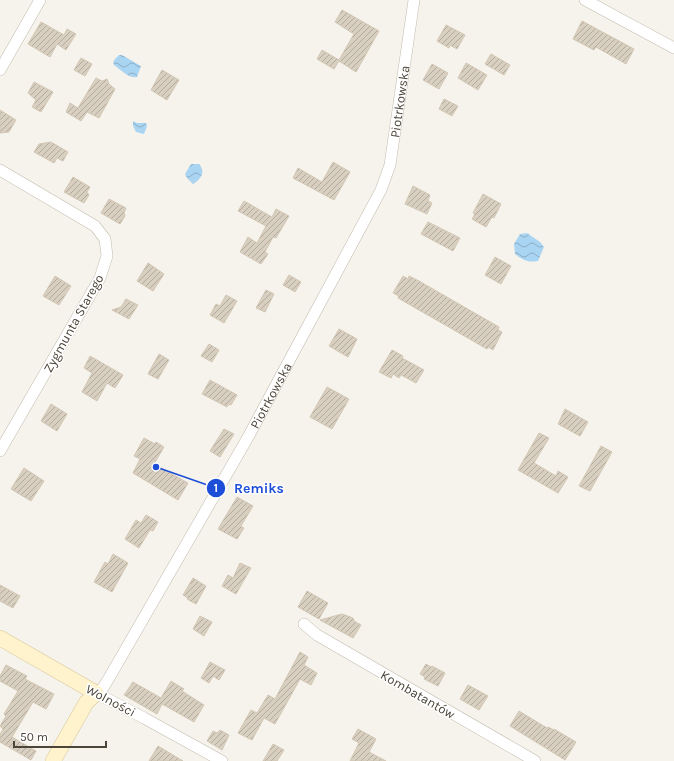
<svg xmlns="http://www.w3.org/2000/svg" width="674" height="761" font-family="Karla,sans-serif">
<defs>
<pattern id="water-waves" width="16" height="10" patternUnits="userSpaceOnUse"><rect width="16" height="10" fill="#a9d4f2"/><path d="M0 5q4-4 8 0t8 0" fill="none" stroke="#8caec5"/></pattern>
<pattern id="building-hatch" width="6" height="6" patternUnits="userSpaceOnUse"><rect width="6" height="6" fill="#d8cfc1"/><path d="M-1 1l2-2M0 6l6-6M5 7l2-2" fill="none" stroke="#b1aa9e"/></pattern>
</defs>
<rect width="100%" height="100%" fill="#f6f3ec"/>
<g fill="url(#water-waves)">
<path d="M119,55H122L141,66L137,77C129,79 121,70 114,65C112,60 116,59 119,55Z"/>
<path d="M133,121L137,123H146L147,126L144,134L136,132L133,126Z"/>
<path d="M191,164H199C206,172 201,179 193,184L187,178L185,174Z"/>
<path d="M527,233L540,242L544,247L538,261C528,263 523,260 515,254L514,244L520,234Z"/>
</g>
<g fill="url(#building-hatch)" stroke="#d3c7b4">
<path d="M342,10L379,31L356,72L339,61L334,69L317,59L322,50L339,60L354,34L335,22Z"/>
<path d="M582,21L634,49L626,64L596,47L594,50L573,39Z"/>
<path d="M41,22L64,35L67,29L76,34L66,50L57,44L50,57L28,44Z"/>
<path d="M446,25L465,35L457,49L450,45L449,48L437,41Z"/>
<path d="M491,54L510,65L504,75L485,64Z"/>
<path d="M81,58L92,64L85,76L74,70Z"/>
<path d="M466,63L487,75L478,90L458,78Z"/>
<path d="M432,64L448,73L439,89L423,80Z"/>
<path d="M162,70L179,80L167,100L151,90Z"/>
<path d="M96,78L102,81L107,79L109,84L115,89L99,118L87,112L81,121L66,112L70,103L78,108Z"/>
<path d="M34,82L53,92L41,112L32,107L36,100L28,93Z"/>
<path d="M444,99L458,106L452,116L439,109Z"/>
<path d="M0,110L16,120L9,132L0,133Z"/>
<path d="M51,142L68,152L63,161L57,158L54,163L34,152L39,144Z"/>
<path d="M333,162L350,172L334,200L293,178L298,168L322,182Z"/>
<path d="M73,177L90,187L87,192L89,195L84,203L64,192Z"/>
<path d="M413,186L430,195L428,201L432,203L427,214L405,204Z"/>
<path d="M483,194L501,204L494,218L492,217L486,227L472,219L475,214L473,213Z"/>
<path d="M109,199L126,208L124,213L125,216L120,224L101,213Z"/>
<path d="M244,201L272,217L276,209L289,216L276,238L273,237L265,252L268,254L261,264L240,252L248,237L257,243L266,226L238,211Z"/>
<path d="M428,222L460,238L453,251L421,234Z"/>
<path d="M495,257L511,266L501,284L485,275Z"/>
<path d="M148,263L164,274L153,291L137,281Z"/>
<path d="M289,275L301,282L295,292L283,285Z"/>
<path d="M55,276L71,286L59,305L43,296Z"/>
<path d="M403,276L408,279L409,276L419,281L499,327L498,330L502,332L493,350L488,347L487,349L398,298L399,296L393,293Z"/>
<path d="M266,290L274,294L265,312L256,308Z"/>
<path d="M226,295L237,301L224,323L210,315L216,304L220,306Z"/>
<path d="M126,299L138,305L129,319L112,310L121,307Z"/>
<path d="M339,329L357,339L348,357L329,346Z"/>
<path d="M209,344L219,350L212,362L201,356Z"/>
<path d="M392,350L403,356L402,358L424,370L416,383L401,375L399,378L393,374L391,378L379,372Z"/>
<path d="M159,354L169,360L158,379L148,374Z"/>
<path d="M90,356L123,375L115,388L107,383L97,401L82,392L92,373L84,368Z"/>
<path d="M210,380L237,395L231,405L229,404L227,407L202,394Z"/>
<path d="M327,387L349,399L332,429L310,417Z"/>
<path d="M51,404L67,414L57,431L41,421Z"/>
<path d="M565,409L588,422L580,436L558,424Z"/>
<path d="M224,429L234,434L220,457L210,451Z"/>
<path d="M539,433L549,438L534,463L556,476L558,471L568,477L558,493L518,470Z"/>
<path d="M144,438L155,444L156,442L164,447L154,464L188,483L178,500L133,473L140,459L134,456Z"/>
<path d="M601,446L612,452L590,491L579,486Z"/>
<path d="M24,468L44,481L31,501L11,489Z"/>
<path d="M237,497L253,506L241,526L244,528L237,539L218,529Z"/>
<path d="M146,515L158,522L153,531L150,530L139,548L125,539L136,520L141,523Z"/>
<path d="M113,554L128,563L112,592L94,582L105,562L108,564Z"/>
<path d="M240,563L251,568L236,594L222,586L228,575L233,578Z"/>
<path d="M193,578L206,586L196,604L187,599L188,598L183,595Z"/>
<path d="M0,585L20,596L13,608L0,601Z"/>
<path d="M307,591L328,603L319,619L298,607Z"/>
<path d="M342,614L353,618L354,621L361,625L353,638L320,620Z"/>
<path d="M200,616L212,622L204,636L193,629Z"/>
<path d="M300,652L308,657L304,665L317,673L311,685L300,679L275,724L264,718L252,740L238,733L251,710L257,713L268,695L275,699Z"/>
<path d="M210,662L225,670L219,680L213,676L209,683L201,678Z"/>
<path d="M426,664L431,667L432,666L445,673L438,686L424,679L425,677L420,674Z"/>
<path d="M6,665L27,676L25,679L54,694L46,709L33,702L12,737L36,751L31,760L0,742V735L3,729L0,726L6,716L4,714L18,691L0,681V676Z"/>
<path d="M171,681L184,689L182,691L204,705L194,722L162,704L157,714L124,695L133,682L161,698Z"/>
<path d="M468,685L488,696L479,710L460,699Z"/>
<path d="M519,711L547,728L548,727L554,730V729L576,742L565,760L510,726Z"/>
<path d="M358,729L376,739L369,752L386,761H350L359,743L352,739Z"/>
<path d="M220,730L229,735L222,750L207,741L213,731L217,733Z"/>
<path d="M273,744L284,750L277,761H263Z"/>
<path d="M158,746L183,761H149Z"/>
</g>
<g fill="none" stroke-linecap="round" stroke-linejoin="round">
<g stroke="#c2bbae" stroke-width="12">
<g id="street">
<path d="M585,0L674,48"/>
<path d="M0,70L40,0"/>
<path d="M0,170L95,226L105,239L107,256L100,278L0,451"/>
<path d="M304,624L317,635L535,761"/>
<path id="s1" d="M222,761L144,718L96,693L103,688L109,678L247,439L381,190L390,165L414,0"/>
</g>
</g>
<g stroke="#d6c79b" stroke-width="16">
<path id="secondary" d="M0,638L96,693L86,703L53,761"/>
</g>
<use href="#street" stroke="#fff" stroke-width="11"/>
<use href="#secondary" stroke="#fff3cd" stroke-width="15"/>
</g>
<g text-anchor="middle" stroke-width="3" stroke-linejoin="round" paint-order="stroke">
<g font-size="13" fill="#4b4439" stroke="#fff">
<text dy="5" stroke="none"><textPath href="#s1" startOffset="813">Piotrkowska</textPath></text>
<text transform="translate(73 323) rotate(-61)" y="5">Zygmunta Starego</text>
<text dy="5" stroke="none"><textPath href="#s1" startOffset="489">Piotrkowska</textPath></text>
<text transform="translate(418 694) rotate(30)" y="5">Kombatantów</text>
<text transform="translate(111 700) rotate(28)" y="5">Wolności</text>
</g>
</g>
<path fill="none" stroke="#1d4ed8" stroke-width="1.5" d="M156 467L216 488"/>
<g fill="#1d4ed8" stroke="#fff" stroke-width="1.5">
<circle cx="156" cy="467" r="4"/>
<circle cx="216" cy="488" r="10"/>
</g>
<g font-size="12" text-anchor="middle" font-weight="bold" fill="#fff">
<text x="216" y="492">1</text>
</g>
<g font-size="14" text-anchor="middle" font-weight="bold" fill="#1d4ed8" stroke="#fff" stroke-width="3" stroke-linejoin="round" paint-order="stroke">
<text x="259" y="493">Remiks</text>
</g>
<path d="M14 741v6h92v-6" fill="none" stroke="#4b4439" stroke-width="2"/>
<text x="20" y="741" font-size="12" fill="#4b4439" stroke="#ffffff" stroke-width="3" paint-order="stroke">50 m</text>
</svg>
